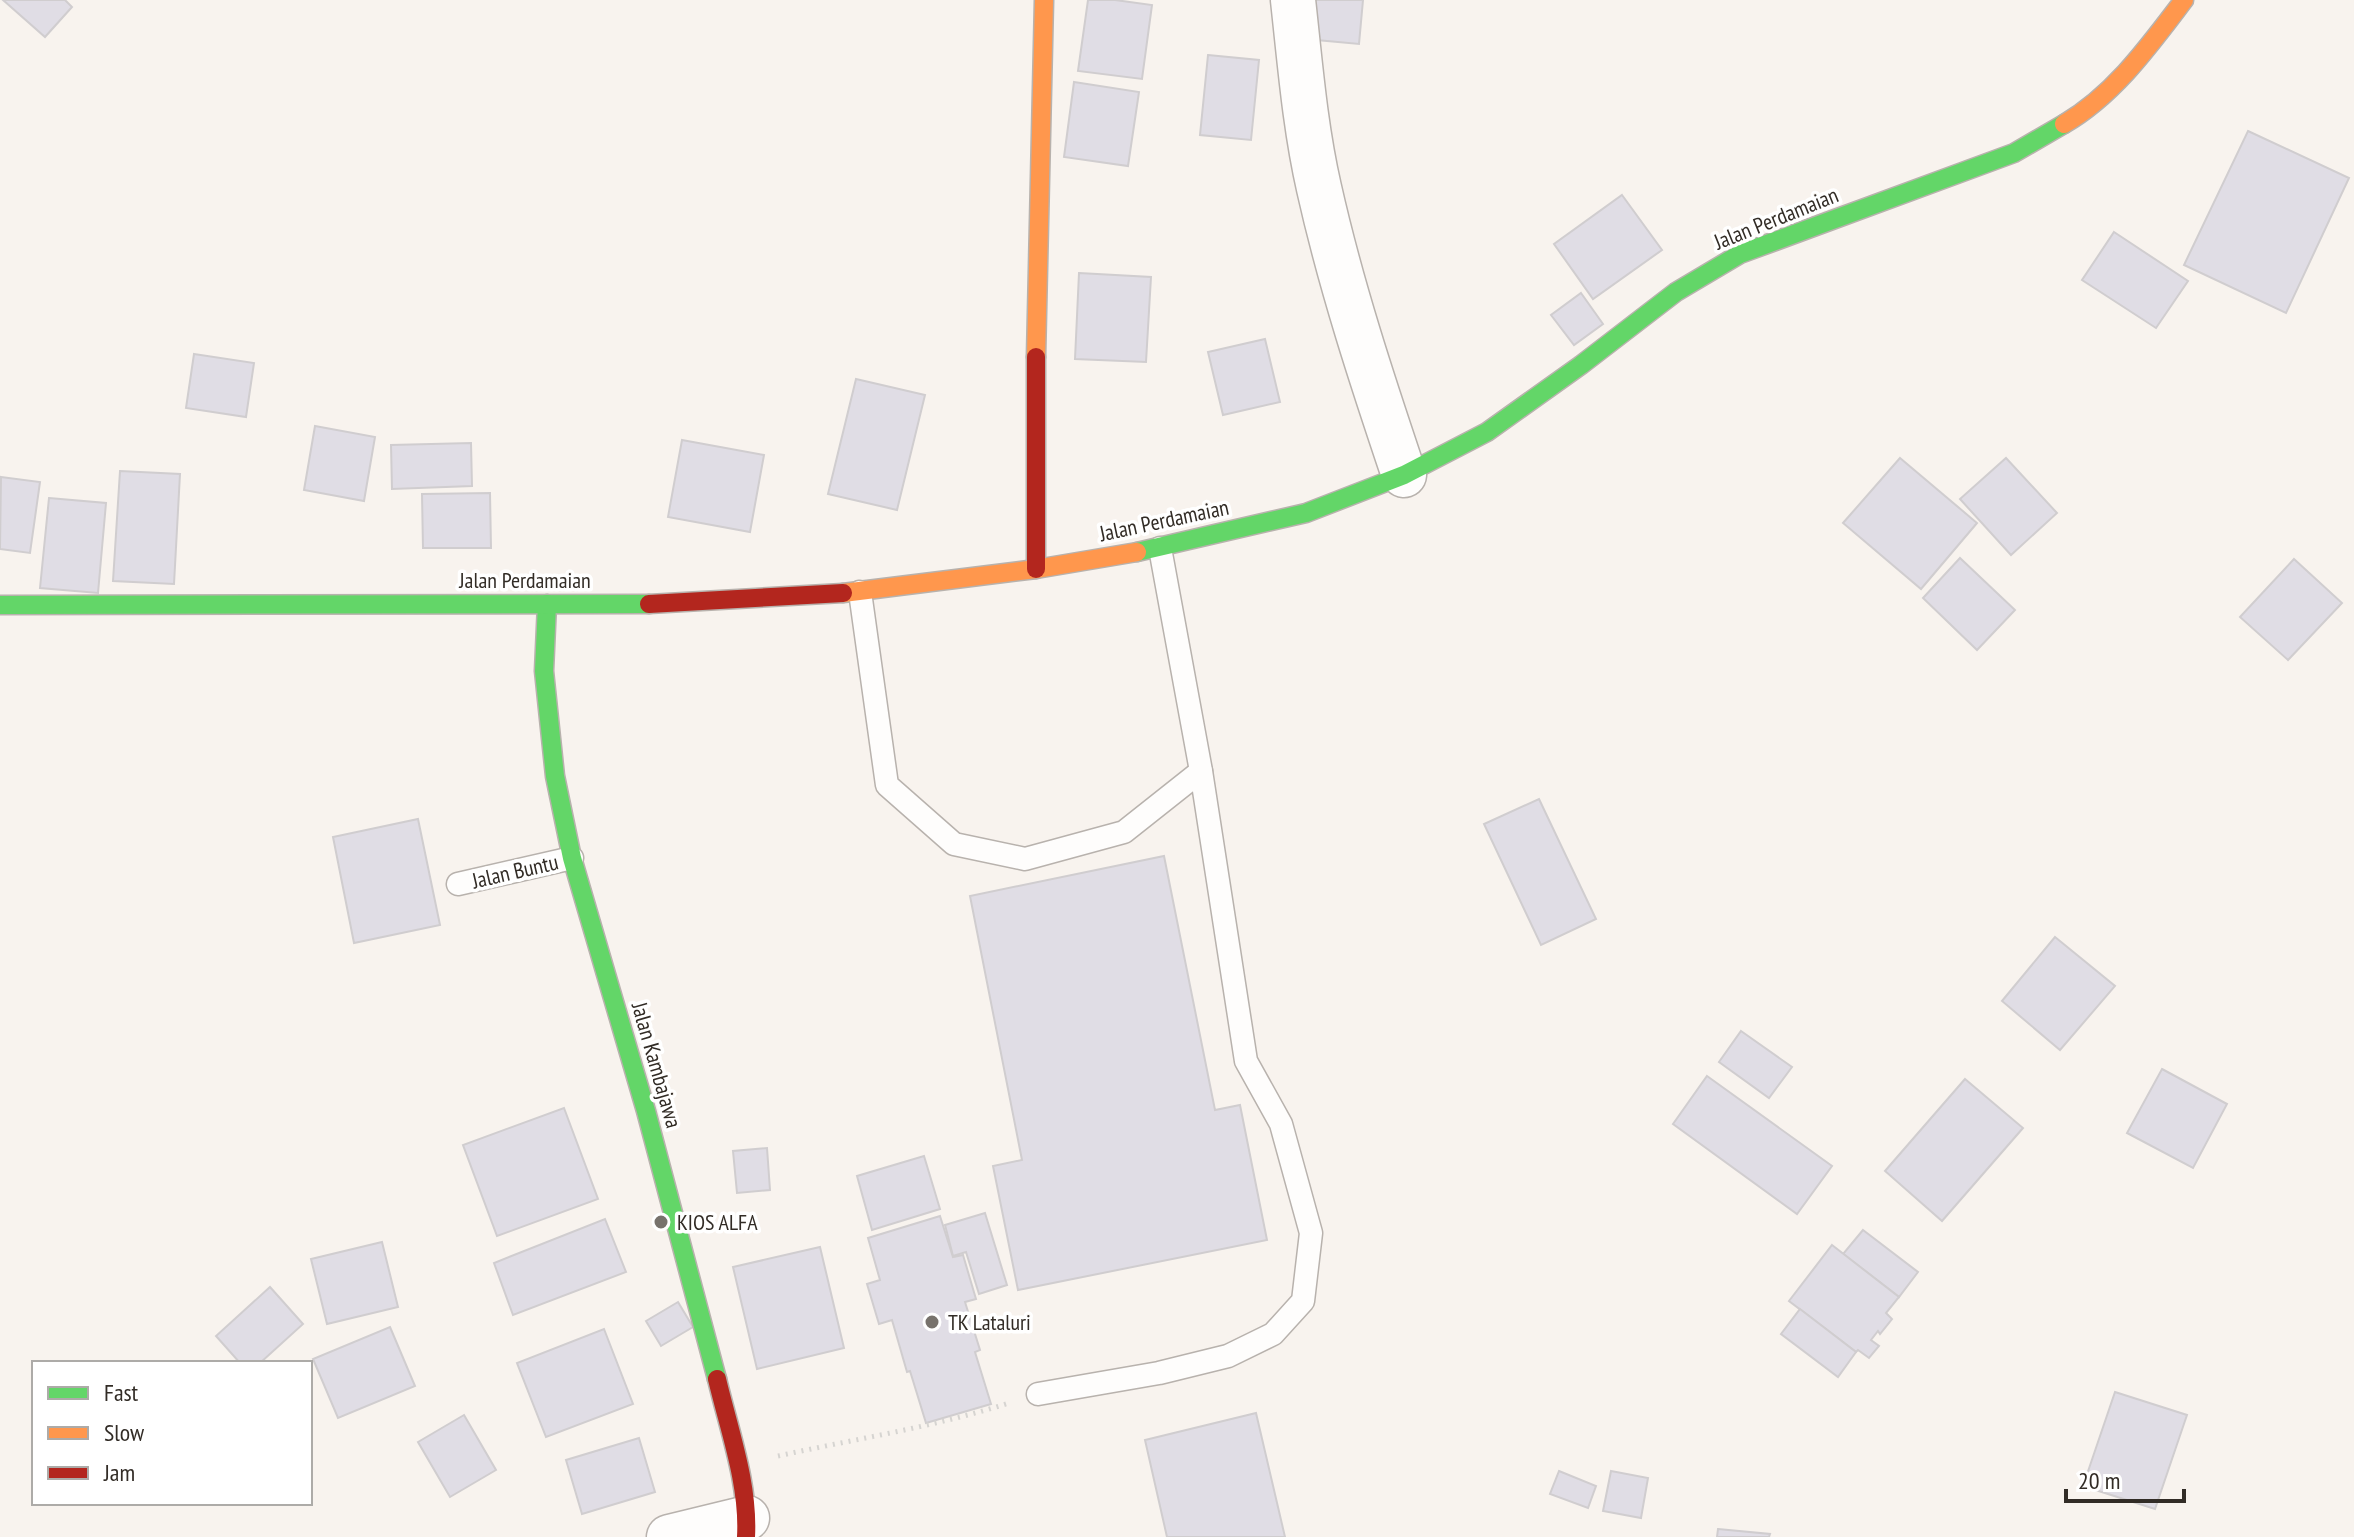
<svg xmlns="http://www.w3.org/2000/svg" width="2354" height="1537" font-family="'PT Sans Narrow',sans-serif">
<rect width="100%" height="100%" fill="#f8f3ee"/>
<g fill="#e0dde5" stroke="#d0cdcf" stroke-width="2">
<path d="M3,0H65L72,7L45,37Z"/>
<path d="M1088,0H1115L1152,5L1142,79L1078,71Z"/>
<path d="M1309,0H1363L1359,44L1306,39Z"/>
<path d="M1208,55L1259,60L1251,140L1200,135Z"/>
<path d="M1074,82L1139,92L1128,166L1064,157Z"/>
<path d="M2248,131L2349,178L2286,313L2184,265Z"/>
<path d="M1622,195L1662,250L1593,299L1554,244Z"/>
<path d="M2114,232L2188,281L2156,328L2082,280Z"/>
<path d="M1079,273L1151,277L1146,362L1075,359Z"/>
<path d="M1581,293L1603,324L1574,345L1551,315Z"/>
<path d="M1265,339L1280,402L1223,415L1208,352Z"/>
<path d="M194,354L254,363L246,417L186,408Z"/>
<path d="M856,379L925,395L897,510L828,494Z"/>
<path d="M315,426L375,437L364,501L304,490Z"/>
<path d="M682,440L764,455L750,532L668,517Z"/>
<path d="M471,443L472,486L392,489L391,445Z"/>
<path d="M1900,458L1977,523L1921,589L1843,523Z"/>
<path d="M2006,458L2057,513L2011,555L1960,499Z"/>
<path d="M120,471L180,474L174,584L113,581Z"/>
<path d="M1,477L40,482L30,553L0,549Z"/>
<path d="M490,493L491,548H423L422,494Z"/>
<path d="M49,498L106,503L98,593L40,588Z"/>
<path d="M1960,558L2015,610L1977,650L1923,598Z"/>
<path d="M2294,559L2342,603L2288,660L2240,617Z"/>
<path d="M1539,799L1596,919L1541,945L1484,824Z"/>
<path d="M418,819L440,925L354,943L333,837Z"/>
<path d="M1164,856L1215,1110L1240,1105L1267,1240L1018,1290L993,1166L1022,1160L970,896Z"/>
<path d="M2055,937L2115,986L2060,1050L2002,1001Z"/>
<path d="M1741,1031L1792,1067L1769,1098L1719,1062Z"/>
<path d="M2162,1069L2227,1104L2193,1168L2127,1133Z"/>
<path d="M1707,1076L1832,1166L1797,1214L1673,1124Z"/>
<path d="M1965,1079L2023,1128L1942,1221L1885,1171Z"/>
<path d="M564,1108L598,1199L497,1236L463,1145Z"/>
<path d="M767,1148L770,1190L737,1193L733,1151Z"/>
<path d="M924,1156L940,1209L872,1230L857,1176Z"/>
<path d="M985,1213L1007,1285L979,1294L966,1252L953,1256L945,1225Z"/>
<path d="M940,1216L953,1257L963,1255L976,1299L965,1302L980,1350L975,1352L991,1404L926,1423L910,1371L907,1372L892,1320L879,1324L867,1284L880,1280L868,1238Z"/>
<path d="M605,1219L626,1272L513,1315L494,1263Z"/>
<path d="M1863,1230L1918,1272L1899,1297L1843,1254Z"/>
<path d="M382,1242L398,1307L327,1324L311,1259Z"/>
<path d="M1832,1245L1899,1297L1886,1313L1892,1319L1880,1334L1878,1331L1871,1340L1879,1346L1869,1358L1858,1350L1856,1352L1789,1301Z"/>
<path d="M820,1247L844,1348L757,1369L733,1267Z"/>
<path d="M270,1287L303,1324L260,1363H240L216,1336Z"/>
<path d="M678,1302L693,1327L661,1346L646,1321Z"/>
<path d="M1800,1309L1856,1352L1838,1377L1781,1334Z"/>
<path d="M390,1327L415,1386L338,1418L313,1359Z"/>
<path d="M604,1329L633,1404L546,1437L517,1363Z"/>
<path d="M2115,1392L2187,1415L2155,1509L2083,1486Z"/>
<path d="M1256,1413L1285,1537H1167L1145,1440Z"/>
<path d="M464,1415L496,1470L450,1497L418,1442Z"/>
<path d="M639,1438L655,1492L582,1514L566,1460Z"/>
<path d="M1559,1471L1596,1486L1588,1508L1550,1494Z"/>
<path d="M1611,1471L1648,1478L1641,1518L1603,1511Z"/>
<path d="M1718,1529L1770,1534L1769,1537H1717Z"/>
</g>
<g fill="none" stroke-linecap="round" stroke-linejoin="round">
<g stroke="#b8b2ad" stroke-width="25">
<g id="lane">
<path d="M860,592L887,785L954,844L1025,859L1124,832L1201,771"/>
<path d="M458,884L572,858"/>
<path d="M1038,1394L1159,1373L1228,1356L1273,1334L1303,1301L1311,1233L1281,1124L1246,1061L1201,771L1160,548"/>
</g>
</g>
<g stroke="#b8b2ad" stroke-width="47">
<g id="street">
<path d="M1293,0C1300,63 1305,127 1319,188C1341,286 1372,380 1404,475"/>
<path d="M669,1537L747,1518"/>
</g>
</g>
<g stroke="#b8b2ad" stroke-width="21">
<g id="fast">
<path d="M1137,552L1306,513L1404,475L1487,432L1581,365L1676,292L1740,254L2014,153L2064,124"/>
<path d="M547,604L544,671L555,776L572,858L646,1111L717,1379"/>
<path d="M0,605L649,604"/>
</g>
</g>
<g stroke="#b8b2ad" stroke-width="21">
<g id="slow">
<path d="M2064,124C2114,95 2149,46 2184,0"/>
<path d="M1036,357L1044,0"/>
<path d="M843,593L1036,569L1137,552"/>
</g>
</g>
<g stroke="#b8b2ad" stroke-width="21">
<g id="jam">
<path d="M1036,357V569"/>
<path d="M649,604L843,593"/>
<path d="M717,1379C729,1430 749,1484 746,1537"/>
</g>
</g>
<path stroke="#d6d4d1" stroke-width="5" stroke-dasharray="2 6" stroke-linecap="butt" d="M778,1456C855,1439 934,1427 1009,1403"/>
<use href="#lane" stroke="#fefdfc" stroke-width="22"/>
<use href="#street" stroke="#fefdfc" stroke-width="44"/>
<use href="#fast" stroke="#63d668" stroke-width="18"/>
<use href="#slow" stroke="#ff974d" stroke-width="18"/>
<use href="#jam" stroke="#b3261e" stroke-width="18"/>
</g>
<g fill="#77726c" stroke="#fff" stroke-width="3">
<circle cx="661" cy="1222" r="8"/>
<circle cx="932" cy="1322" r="8"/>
</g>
<g text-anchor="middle" stroke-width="7" stroke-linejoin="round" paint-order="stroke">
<g font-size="22" fill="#322c26" stroke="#fff">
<text transform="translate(1776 218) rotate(-22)" y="8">Jalan Perdamaian</text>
<text transform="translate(1164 520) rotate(-12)" y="8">Jalan Perdamaian</text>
<text x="525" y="588">Jalan Perdamaian</text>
<text transform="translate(515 871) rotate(-13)" y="8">Jalan Buntu</text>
<text transform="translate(657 1065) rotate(74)" y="8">Jalan Kambajawa</text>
</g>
<g font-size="22" fill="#322c26" stroke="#fff" text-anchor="start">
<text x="677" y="1230">KIOS ALFA</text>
<text x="948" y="1330">TK Lataluri</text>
</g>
</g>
<rect x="32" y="1361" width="280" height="144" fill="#ffffff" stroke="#adaba8" stroke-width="2"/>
<rect x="48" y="1387" width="40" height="12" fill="#63d668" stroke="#adaba8" stroke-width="2"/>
<text x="104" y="1401" font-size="24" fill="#322c26">Fast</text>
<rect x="48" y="1427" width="40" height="12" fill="#ff974d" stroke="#adaba8" stroke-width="2"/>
<text x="104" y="1441" font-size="24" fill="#322c26">Slow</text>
<rect x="48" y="1467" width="40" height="12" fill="#b3261e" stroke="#adaba8" stroke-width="2"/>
<text x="104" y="1481" font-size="24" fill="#322c26">Jam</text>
<path d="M2066 1489v12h118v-12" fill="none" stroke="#322c26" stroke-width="4"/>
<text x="2078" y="1489" font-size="24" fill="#322c26" stroke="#ffffff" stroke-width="6" paint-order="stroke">20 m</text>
</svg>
